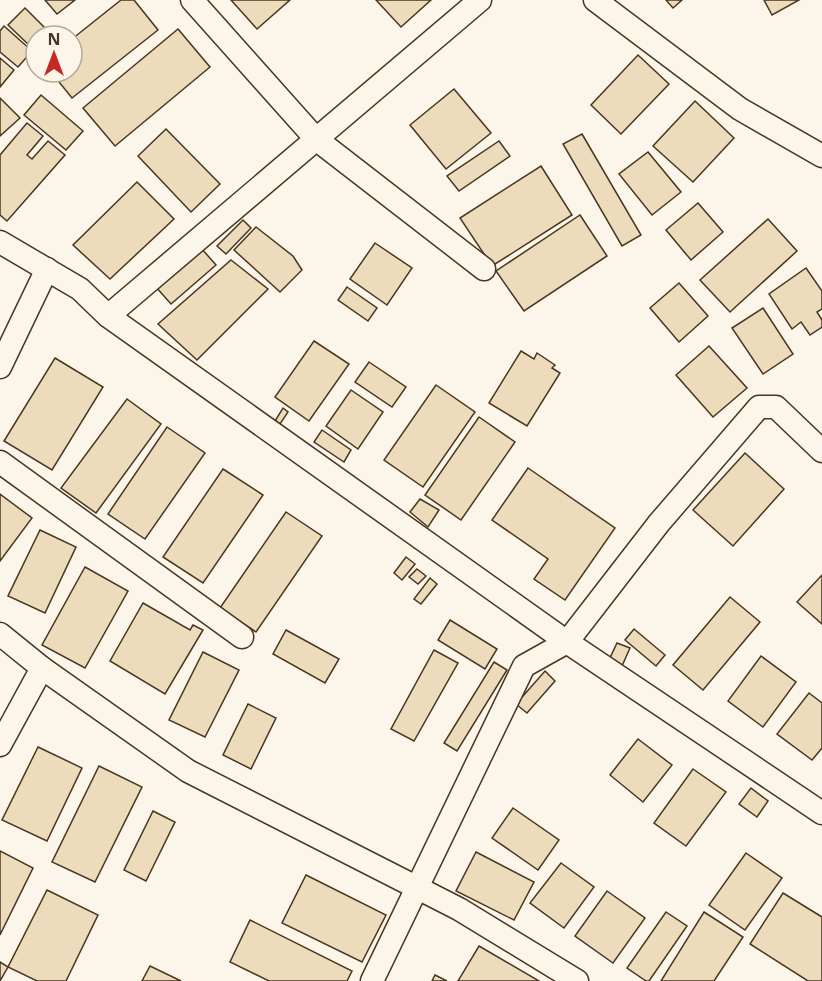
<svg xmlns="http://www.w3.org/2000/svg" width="822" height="981" font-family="'Open Sans',sans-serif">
<rect width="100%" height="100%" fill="#fbf6e9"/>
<g fill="#ecdcbc" stroke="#4a3520" stroke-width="1.5">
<path d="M45,0H75L57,14Z"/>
<path d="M121,0H134L158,30L72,98L51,72H72V39Z"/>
<path d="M231,0H290L257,29Z"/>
<path d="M376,0H431L401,27Z"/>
<path d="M666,0H682L673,8Z"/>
<path d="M764,0H799L772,15Z"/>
<path d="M25,8L47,30L41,36H36V42L31,47L8,25Z"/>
<path d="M4,26L32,51L18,67L0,52V31Z"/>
<path d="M178,29L210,67L115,146L83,108Z"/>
<path d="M638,55L669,84L621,134L591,105Z"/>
<path d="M0,58L14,70L0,87Z"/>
<path d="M454,89L491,133L446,169L410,125Z"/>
<path d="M41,95L83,131L66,150L24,115Z"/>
<path d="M0,98L20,118L0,136Z"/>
<path d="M695,101L734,138L693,182L653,146Z"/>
<path d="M27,123L43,136L27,155L32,159L48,141L65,155L7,221L0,215V155Z"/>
<path d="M166,129L220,184L191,212L138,156Z"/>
<path d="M582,134L641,235L622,246L563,144Z"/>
<path d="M499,141L510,156L459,191L447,176Z"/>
<path d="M648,152L681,192L652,215L619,174Z"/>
<path d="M541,166L572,215L492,266L460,218Z"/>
<path d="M137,182L174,219L110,279L73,245Z"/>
<path d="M698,203L723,232L691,260L666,230Z"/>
<path d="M580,215L607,256L524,311L496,271Z"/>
<path d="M768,219L797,251L730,312L700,280Z"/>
<path d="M243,220L251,228L226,254L217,246Z"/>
<path d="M256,227L293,256L302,270L280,292L234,250Z"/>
<path d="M375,243L412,268L387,305L350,279Z"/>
<path d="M201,248L216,265L171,304L156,287Z"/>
<path d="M231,260L268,289L197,360L158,324Z"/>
<path d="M806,268L822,291V309L817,312L822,320V327L810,335L801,322L792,329L769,294Z"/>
<path d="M679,283L708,316L679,342L650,308Z"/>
<path d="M347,287L377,308L368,321L338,300Z"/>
<path d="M763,308L793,354L763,374L732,328Z"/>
<path d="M314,341L349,364L309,421L275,397Z"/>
<path d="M709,346L747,388L713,417L676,375Z"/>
<path d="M521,351L534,359L537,353L555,365L552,368L560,373L527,426L489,403Z"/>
<path d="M55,358L103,387L52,470L4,441Z"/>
<path d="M369,362L406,387L392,407L355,382Z"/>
<path d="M436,385L475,412L423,487L384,460Z"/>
<path d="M351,390L383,412L358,449L326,426Z"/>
<path d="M127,399L161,424L96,513L61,488Z"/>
<path d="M283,408L288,412L280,424L275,421Z"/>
<path d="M479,417L515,442L461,520L425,495Z"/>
<path d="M167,427L205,453L145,539L108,514Z"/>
<path d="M322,430L351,450L344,462L314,442Z"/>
<path d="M745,453L784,489L733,546L693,510Z"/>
<path d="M528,468L615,528L565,600L534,579L548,559L492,520Z"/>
<path d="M223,469L263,495L203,583L163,557Z"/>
<path d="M0,494L32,518L0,561Z"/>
<path d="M420,499L439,510L428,527L410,512Z"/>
<path d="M286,512L322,536L256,632L220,608Z"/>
<path d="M40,530L76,547L45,613L8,596Z"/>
<path d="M406,557L415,564L402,580L394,573Z"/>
<path d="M85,567L128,591L85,668L42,645Z"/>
<path d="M417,569L426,576L418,584L409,577Z"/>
<path d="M822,575V624L797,602Z"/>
<path d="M430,578L437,584L421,604L414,599Z"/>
<path d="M730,597L760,622L703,690L673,665Z"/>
<path d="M143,603L190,630L193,625L203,630L165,694L110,661Z"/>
<path d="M450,620L497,649L485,669L438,640Z"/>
<path d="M634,629L665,655L656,666L625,640Z"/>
<path d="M286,630L339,659L325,683L273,654Z"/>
<path d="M617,643L630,648L622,666L609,660Z"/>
<path d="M434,650L458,663L414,741L391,729Z"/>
<path d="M203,652L239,670L205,737L169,720Z"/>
<path d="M761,656L796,682L763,727L728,701Z"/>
<path d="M494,662L507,670L457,751L444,743Z"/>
<path d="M545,671L555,681L527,713L516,704Z"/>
<path d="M809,693L822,703V748L812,760L777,734Z"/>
<path d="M248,704L276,718L251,769L223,755Z"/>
<path d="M638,739L672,765L643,802L610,775Z"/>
<path d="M38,747L82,768L47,841L2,820Z"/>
<path d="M99,766L142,787L95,882L52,862Z"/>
<path d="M693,769L726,792L686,846L654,823Z"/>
<path d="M751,788L768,801L757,817L739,804Z"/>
<path d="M513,808L559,840L538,870L492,838Z"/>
<path d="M153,811L175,822L146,881L124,870Z"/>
<path d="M0,851L33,868L0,935Z"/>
<path d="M476,852L534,882L514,920L456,891Z"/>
<path d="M746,853L782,878L745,930L709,905Z"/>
<path d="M561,863L594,887L564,928L530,903Z"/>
<path d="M306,875L386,915L362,962L282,923Z"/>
<path d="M47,890L98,915L66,981H37L8,967Z"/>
<path d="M607,891L645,918L613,963L575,936Z"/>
<path d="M783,893L822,917V981H808L750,944Z"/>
<path d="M666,912L687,926L649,981H646L627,968Z"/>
<path d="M704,912L743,937L714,981H661Z"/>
<path d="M250,920L352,971L347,981H269L230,962Z"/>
<path d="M479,946L539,981H458Z"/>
<path d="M0,962L8,967L0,981Z"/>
<path d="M150,966L181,981H142Z"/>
<path d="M435,975L447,981H432Z"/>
</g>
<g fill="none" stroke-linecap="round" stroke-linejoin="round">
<g stroke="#4a3520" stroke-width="25">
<g id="minor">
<path d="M192,0L316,139L484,269"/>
<path d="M595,0L740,109L822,156"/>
<path d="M0,242L80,289L108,316L567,642L822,813"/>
<path d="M108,316L480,0"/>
<path d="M0,367L47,269"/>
<path d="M0,462L242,637"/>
<path d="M0,634L42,668L188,771L459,909L577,981"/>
<path d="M0,745L42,668"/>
<path d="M372,981L524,666L567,642L659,523L759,407H776L822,451"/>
</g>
</g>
<use href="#minor" stroke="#fbf6e9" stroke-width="22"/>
</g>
<g transform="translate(54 54)"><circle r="28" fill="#fbf6e9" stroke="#b4a999" stroke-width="1.5"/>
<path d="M0-4.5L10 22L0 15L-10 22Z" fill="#c62828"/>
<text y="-9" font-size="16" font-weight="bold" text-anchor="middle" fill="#4a3520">N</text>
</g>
</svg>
